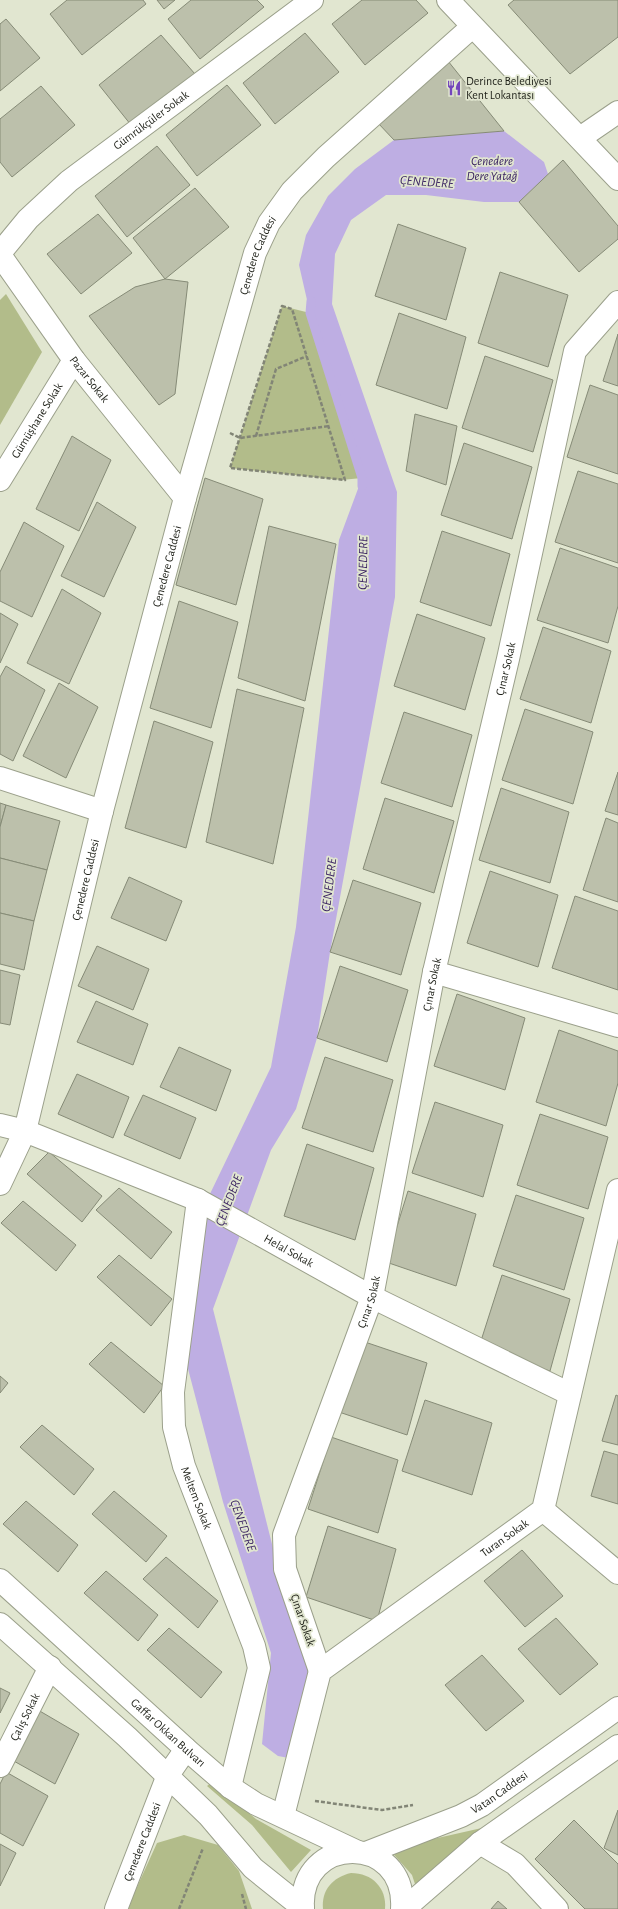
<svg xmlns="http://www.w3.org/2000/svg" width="618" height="1909" font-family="'Alegreya Sans',sans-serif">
<rect width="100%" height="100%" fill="#e1e6d0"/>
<g fill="#b2bc8a">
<path d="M6,294L42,352L0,425V300Z"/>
<path d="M282,306L310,313L362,478L341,480L230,468Z"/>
<path d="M212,1782L256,1819L311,1850L291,1872L252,1825L207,1786Z"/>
<path d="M495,1825L417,1890L412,1875L389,1849Z"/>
<path d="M184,1835L218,1845L239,1871L252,1909H127L157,1843Z"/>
<path d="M351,1873C372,1873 387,1888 385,1909H323C321,1890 333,1877 351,1873Z"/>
</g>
<path fill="#beaee3" d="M504,131L544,162L548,174L519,202H484L426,195H386L351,220L335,254L332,304L397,492L395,597L330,952L317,1038L296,1109L271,1150L213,1309L278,1568L316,1671L289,1758L278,1756L262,1744L271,1653L223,1502L187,1365L208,1198L271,1067L296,927L339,540L362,478L310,313L299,265L306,235L328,196L355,169L394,140Z"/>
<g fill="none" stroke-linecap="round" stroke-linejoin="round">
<path stroke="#beaee3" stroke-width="9" d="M311,301L310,313L362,478V486"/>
</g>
<g fill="#bcc0ab" stroke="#868b77">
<path d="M67,0H143L146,4L82,55L50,14Z"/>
<path d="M157,0H175L164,9Z"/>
<path d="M191,0H257L264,7L200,59L168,19Z"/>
<path d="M362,0H416L428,13L365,65L332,24Z"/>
<path d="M514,0H618V37L570,74L508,5Z"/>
<path d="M6,19L40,58L0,91V24Z"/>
<path d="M305,33L339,72L275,124L243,83Z"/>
<path d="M161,35L195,74L131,125L99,85Z"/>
<path d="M448,61L504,131L394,140L378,123Z"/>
<path d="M227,85L261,125L197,176L166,135Z"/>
<path d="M41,86L75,125L12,177L0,162V119Z"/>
<path d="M157,146L190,185L127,237L95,196Z"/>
<path d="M563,160L618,226V239L579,272L519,202Z"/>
<path d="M195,188L229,227L165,279L133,238Z"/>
<path d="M98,214L132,253L81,294L47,254Z"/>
<path d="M398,224L466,248L446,320L375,296Z"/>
<path d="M500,272L568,295L548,367L478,343Z"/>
<path d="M165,279L188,282L175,394L159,405L89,316L135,287Z"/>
<path d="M399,313L466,337L447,409L376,385Z"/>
<path d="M618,334V386L603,381Z"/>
<path d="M485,356L553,380L533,452L462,428Z"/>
<path d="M590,385L618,395V474L567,457Z"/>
<path d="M415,414L457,426L446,485L406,471Z"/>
<path d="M72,436L111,460L79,531L36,509Z"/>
<path d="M464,443L532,467L512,539L441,515Z"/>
<path d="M578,471L618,484V563L555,542Z"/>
<path d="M205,478L263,499L236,605L176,585Z"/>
<path d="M97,502L136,527L104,597L61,576Z"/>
<path d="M24,522L64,546L32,617L0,601V572Z"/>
<path d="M269,526L336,544L305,701L238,678Z"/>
<path d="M442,531L510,554L491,626L420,602Z"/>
<path d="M560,548L618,568V606L608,643L537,620Z"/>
<path d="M62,589L101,613L69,684L27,663Z"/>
<path d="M179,601L238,622L211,728L150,708Z"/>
<path d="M0,613L18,624L0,663Z"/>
<path d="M417,614L485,638L465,710L394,686Z"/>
<path d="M543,627L611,651L591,723L520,699Z"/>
<path d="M6,666L45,690L13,761L0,754V677Z"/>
<path d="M59,683L98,707L66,778L23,756Z"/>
<path d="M237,689L304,708L273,864L206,842Z"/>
<path d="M525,709L593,732L573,804L502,780Z"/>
<path d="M404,712L472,735L452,807L381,783Z"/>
<path d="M154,721L213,742L186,848L125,828Z"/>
<path d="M618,772V815L605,811Z"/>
<path d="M501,788L569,812L550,883L479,860Z"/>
<path d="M385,798L454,821L434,893L363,869Z"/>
<path d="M0,803L6,805L0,827Z"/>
<path d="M6,805L60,821L47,870L0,858V827Z"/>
<path d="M606,818L618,823V902L583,890Z"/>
<path d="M0,858L47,870L34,921L0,913Z"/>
<path d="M490,871L558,895L538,967L467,943Z"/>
<path d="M129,877L182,901L166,941L111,918Z"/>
<path d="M353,880L421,903L401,975L330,952Z"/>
<path d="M575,896L618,911V990L552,968Z"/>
<path d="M0,913L34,921L24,970L0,964Z"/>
<path d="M97,946L149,969L133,1010L78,986Z"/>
<path d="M340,966L408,990L387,1062L317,1038Z"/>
<path d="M0,970L20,975L10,1025L0,1023Z"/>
<path d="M457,994L525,1018L505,1090L434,1066Z"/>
<path d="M96,1001L148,1024L133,1065L77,1042Z"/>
<path d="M559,1030L618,1051V1083L606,1126L536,1102Z"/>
<path d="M179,1047L231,1070L216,1111L160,1087Z"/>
<path d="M325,1057L393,1080L373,1152L302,1128Z"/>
<path d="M77,1074L129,1097L113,1138L58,1114Z"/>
<path d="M143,1095L196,1118L180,1159L124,1135Z"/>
<path d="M435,1102L503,1125L483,1197L412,1173Z"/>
<path d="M540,1114L608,1137L588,1209L517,1185Z"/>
<path d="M307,1144L374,1168L355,1240L284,1216Z"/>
<path d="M49,1152L102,1196L82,1222L27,1174Z"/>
<path d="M119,1188L172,1232L151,1259L96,1210Z"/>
<path d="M408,1191L476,1214L456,1286L386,1262Z"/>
<path d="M516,1195L584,1218L564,1290L493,1266Z"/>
<path d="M23,1201L76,1245L56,1271L1,1223Z"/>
<path d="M119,1255L172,1299L151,1326L97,1277Z"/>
<path d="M502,1275L570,1299L550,1371L479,1347Z"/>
<path d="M359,1340L427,1363L407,1435L336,1411Z"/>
<path d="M111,1342L164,1386L144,1413L89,1364Z"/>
<path d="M0,1376L8,1383L0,1393Z"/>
<path d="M616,1395L618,1396V1445L602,1441Z"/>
<path d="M425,1400L492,1423L472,1495L402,1471Z"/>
<path d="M42,1425L94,1469L74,1495L20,1447Z"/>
<path d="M331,1437L398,1460L378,1533L308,1509Z"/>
<path d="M604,1451L618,1455V1504L591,1496Z"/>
<path d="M114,1491L167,1536L146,1562L92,1514Z"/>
<path d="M26,1501L78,1545L58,1572L3,1524Z"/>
<path d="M328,1526L396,1549L377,1621L306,1597Z"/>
<path d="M522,1550L563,1596L525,1627L484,1581Z"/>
<path d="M166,1557L218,1601L198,1628L143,1579Z"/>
<path d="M106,1571L158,1615L138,1641L84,1593Z"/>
<path d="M556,1618L598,1664L560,1695L518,1649Z"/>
<path d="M169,1628L222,1672L201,1698L147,1650Z"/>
<path d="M482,1655L524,1701L486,1731L445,1685Z"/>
<path d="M0,1688L10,1693L0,1713Z"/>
<path d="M38,1710L79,1734L55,1784L12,1760Z"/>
<path d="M6,1772L48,1796L23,1846L0,1833V1784Z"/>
<path d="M618,1810V1855L604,1848Z"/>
<path d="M574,1820L618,1864V1909H585L535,1859Z"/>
<path d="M0,1844L16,1853L0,1886Z"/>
<path d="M498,1901L507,1909H491Z"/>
</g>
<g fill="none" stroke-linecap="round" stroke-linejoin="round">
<g stroke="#9ba08b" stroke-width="24">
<g id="minor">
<path d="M580,138L618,112"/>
<path id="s1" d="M0,253L28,219L69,181L312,0"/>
<path id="s2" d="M0,255L74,360L185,498"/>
<path id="s3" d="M0,480L74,360"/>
<path d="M0,778L102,811"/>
<path d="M434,972L618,1026"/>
<path id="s4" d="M0,1125L25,1131L198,1200L372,1297L570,1394"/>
<path id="s5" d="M0,1184L25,1131L102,811L185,498L255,253L269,223L292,191L326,157L472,27"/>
<path id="s6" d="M198,1200L173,1392L174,1427L184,1466L254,1646L259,1668L230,1787"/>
<path d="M543,1510L618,1573"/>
<path id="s7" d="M320,1671L285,1569L284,1535L372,1297L434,972L508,659L575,351L618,302"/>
<path id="s8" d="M0,1766L50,1667"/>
<path id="s9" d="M283,1816L320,1671L543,1510L618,1190"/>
<path d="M480,1843L515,1864L557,1909"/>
<path id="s10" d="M116,1909L168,1775L186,1749"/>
</g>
</g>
<g stroke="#9ba08b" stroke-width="24">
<g id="major">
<path d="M448,0L618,179"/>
<path id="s11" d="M0,1580L186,1749L230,1787L256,1804L358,1852"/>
<path d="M0,1624L127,1737L208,1815L253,1868L303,1908"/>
<path id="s12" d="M366,1853L461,1816L482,1805L618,1708"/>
<path d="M303,1909C298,1833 407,1833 402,1909"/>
<path d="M404,1909L480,1843L618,1746"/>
</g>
</g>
<g stroke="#828576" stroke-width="2.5" stroke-dasharray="4 2" stroke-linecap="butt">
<path d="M282,306L292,309L345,480L230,468Z"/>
<path d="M230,433L240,438L329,426"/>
<path d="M256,436L276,369L307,356"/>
<path d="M315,1801L382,1810L413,1805"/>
<path d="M242,1894L246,1909"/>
<path d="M179,1909L203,1848"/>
</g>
<use href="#minor" stroke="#fff" stroke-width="22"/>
<use href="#major" stroke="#fff" stroke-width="22"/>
</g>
<defs>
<g id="restaurant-bare" transform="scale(1.2)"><path d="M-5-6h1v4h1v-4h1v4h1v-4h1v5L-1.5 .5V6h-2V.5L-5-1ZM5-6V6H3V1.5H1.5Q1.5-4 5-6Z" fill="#7445bc" stroke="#e1e6d0" stroke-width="2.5" paint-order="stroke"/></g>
</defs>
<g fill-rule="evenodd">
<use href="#restaurant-bare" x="454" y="88"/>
</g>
<g text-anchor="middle" stroke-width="3.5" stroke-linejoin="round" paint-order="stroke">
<g font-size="12" fill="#1f2119" stroke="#e1e6d0" text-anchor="start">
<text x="466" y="85">Derince Belediyesi<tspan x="466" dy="14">Kent Lokantası</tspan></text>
</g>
<g font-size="12" fill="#1f2119" stroke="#e1e6d0">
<text dy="4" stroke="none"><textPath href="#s1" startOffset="202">Gümrükçüler Sokak</textPath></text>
<text dy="4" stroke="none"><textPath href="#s5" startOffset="965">Çenedere Caddesi</textPath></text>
<text dy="4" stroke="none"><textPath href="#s2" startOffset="153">Pazar Sokak</textPath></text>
<text dy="4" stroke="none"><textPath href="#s3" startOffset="70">Gümüşhane Sokak</textPath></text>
<text dy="4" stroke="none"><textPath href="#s5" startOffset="641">Çenedere Caddesi</textPath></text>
<text dy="4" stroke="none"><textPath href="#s7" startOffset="1038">Çınar Sokak</textPath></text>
<text dy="4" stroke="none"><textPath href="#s5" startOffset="317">Çenedere Caddesi</textPath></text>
<text dy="4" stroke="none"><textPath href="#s7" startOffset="714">Çınar Sokak</textPath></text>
<text dy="4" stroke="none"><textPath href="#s4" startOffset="316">Helal Sokak</textPath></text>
<text dy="4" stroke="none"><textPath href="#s7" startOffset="390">Çınar Sokak</textPath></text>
<text dy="4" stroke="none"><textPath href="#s6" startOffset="303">Meltem Sokak</textPath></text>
<text dy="4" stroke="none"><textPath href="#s9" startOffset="377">Turan Sokak</textPath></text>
<text transform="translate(303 1620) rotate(71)" y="4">Çınar Sokak</text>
<text dy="4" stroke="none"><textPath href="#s8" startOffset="55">Çalış Sokak</textPath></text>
<text dy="4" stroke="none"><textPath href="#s11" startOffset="227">Gaffar Okkan Bulvarı</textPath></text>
<text dy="4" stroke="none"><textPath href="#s12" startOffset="147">Vatan Caddesi</textPath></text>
<text dy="4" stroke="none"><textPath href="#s10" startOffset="72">Çenedere Caddesi</textPath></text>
</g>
<g font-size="13" font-style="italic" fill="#3b2462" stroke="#e1e6d0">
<text x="492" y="165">Çenedere<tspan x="492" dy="15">Dere Yatağ</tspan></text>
<text transform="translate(427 181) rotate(4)" y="5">ÇENEDERE</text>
<text transform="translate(362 563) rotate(-89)" y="5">ÇENEDERE</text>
<text transform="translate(328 885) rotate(-83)" y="5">ÇENEDERE</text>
<text transform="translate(228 1200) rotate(-69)" y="5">ÇENEDERE</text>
<text transform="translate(244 1525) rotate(70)" y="5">ÇENEDERE</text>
</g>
</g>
</svg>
